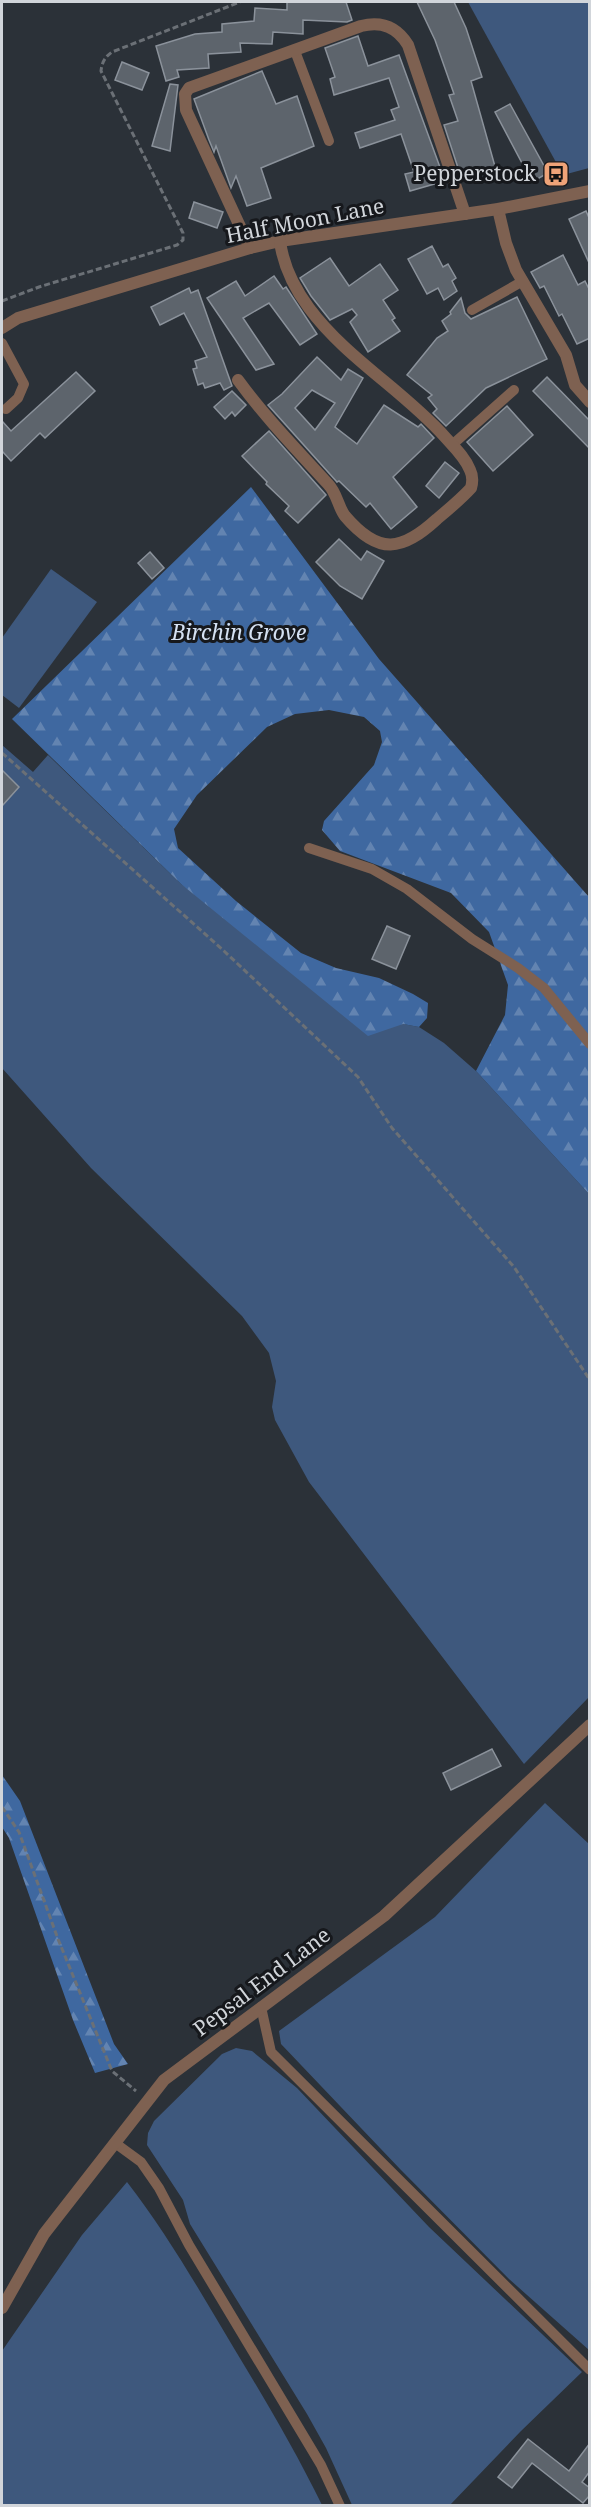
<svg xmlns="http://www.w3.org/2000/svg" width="591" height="2507" font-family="'Noto Serif',serif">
<defs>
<pattern id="forest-firs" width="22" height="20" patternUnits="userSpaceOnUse" patternTransform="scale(1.5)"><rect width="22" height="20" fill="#3f68a0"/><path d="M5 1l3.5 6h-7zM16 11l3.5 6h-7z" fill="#6384b1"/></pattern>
</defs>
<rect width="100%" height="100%" fill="#2b3138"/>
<g fill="#3e587d">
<path d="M468,2H589V168L563,175Z"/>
<path d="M51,569L97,602L19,708L2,695V638Z"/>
<path d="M2,745L33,772L48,755L181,884L403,1024L419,1027L444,1043L476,1071L589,1194V1697L524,1764L309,1482L275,1420L272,1407L276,1381L269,1353L242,1316L91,1168L2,1068V806L19,787L2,770Z"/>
<path d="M545,1803L589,1844V2350L509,2279L400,2169L281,2044L279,2031L435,1917Z"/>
<path d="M236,2048L252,2051L297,2088L429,2227L582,2372L521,2431L450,2505H352L326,2448L307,2414L190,2224L183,2200L147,2145L148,2133L154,2121L222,2054Z"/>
<path d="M127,2182C168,2235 201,2293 235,2350C266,2401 296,2452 322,2505H2V2351L82,2235Z"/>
</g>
<g fill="url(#forest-firs)">
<path d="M251,487L379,659L589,897V1194L476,1071L505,1015L508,985L489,932L451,893L340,851L322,830L324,821L374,765L382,742L380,731L364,717L329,710L295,714L267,727L197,795L174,829L178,848L236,901L301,953L336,968L379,978L413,994L428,1003L427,1018L419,1027L403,1024L368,1036L181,884L12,719Z"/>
<path d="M2,1775L20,1801L114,2044L128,2064L95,2073L73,2020L9,1838L2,1827Z"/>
</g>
<g fill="#5d646c" stroke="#8b929b" stroke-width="1.5" fill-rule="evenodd">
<path d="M287,2H346L352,20L347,22L303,20V34L273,32L272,44L240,43L241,52L208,54L209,68L177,70L179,77L166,81L156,46L195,34L222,32V24L254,21L255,8L287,10Z"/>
<path d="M417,2H454L466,28L482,77L471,81L496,170L465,178V176L461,177L444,125L458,121L449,95L454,94L435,40Z"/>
<path d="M358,36L368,66L399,55L445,181L410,191L405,174L414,172L401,134L360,148L355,133L395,120L391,110L399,107L389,78L334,95L330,79L335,77L325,48Z"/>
<path d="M122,62L149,73L142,90L115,80Z"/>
<path d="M262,71L276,104L297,96L314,146L261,168L271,198L247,206L236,176L231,188L216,146L214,152L209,140L194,99Z"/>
<path d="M170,84L178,85L170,151L152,146Z"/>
<path d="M510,104L548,173L532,182L495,112Z"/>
<path d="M194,202L223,212L217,228L189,218Z"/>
<path d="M586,211L590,220V265L569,219Z"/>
<path d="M432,246L443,267L448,264L456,278L452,281L457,291L444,300L438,288L427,294L408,259Z"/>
<path d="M563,255L578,285L585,281L590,291V338L577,344L562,314L559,316L544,286L540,288L531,272Z"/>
<path d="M330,258L349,286L380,264L398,290L383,300L395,318L392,320L400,331L368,352L350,322L357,315L352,309L330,320L311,296L300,278Z"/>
<path d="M274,276L283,289L286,287L317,334L300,345L269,303L243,318L274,364L256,370L207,298L236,281L245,296Z"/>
<path d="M189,288L191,293L198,290L232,386L224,390L220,383L205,388L203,383L198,385L193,369L197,368L195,361L207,357L184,313L160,325L151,307Z"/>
<path d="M517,297L547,359L486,388L446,426L433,413L437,409L428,398L432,395L407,375L437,338L448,331L442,321L451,314L450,312L461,298L465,313L471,319Z"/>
<path d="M317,357L341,380L348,369L363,378L335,427L357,444L384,405L418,427L421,424L434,438L393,477L417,507L391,529L370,503L366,507L339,481L337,482L268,405L282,394ZM312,390L335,403L315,430L295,408Z"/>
<path d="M76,372L95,391L45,438L40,433L11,461L2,451V421L11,431Z"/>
<path d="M547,377L590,421V449L533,391Z"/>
<path d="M232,391L246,405L235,416L232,412L225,419L214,407Z"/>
<path d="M507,406L533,435L493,471L467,442Z"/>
<path d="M269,431L326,495L298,523L285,511L289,506L266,484L267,482L242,456Z"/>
<path d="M445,462L459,473L439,498L426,486Z"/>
<path d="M339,539L361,560L367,551L384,561L362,599L340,586L316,562Z"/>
<path d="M150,552L164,568L152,579L138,563Z"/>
<path d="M2,770L19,787L2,806Z"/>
<path d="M387,926L410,936L396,969L372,959Z"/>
<path d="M492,1749L501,1766L451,1790L443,1773Z"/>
<path d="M528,2439L569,2471L590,2443V2471L582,2482L590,2488V2495L583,2503L532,2463L512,2488L498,2477Z"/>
</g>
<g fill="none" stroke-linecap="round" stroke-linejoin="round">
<g stroke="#6b7076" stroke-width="3" stroke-dasharray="6 3" stroke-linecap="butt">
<path d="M2,301L39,287L177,245L183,240V233L101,71C102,62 105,57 112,52L240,2"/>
<path d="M2,753L224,951L358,1077L392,1128L514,1267L590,1380"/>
<path d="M2,1807L19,1832L58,1939L112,2071L136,2091"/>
</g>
<g stroke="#7e6151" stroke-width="10">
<path d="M295,51L329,141"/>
<path d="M472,310L523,281"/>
<path d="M2,343L24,384L18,398L6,409"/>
<path d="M452,445L514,390"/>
<path d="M309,848L372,869L407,889L472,939L518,968L544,988L590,1044"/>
<path d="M261,2007L271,2052L590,2370"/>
<path d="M115,2143L141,2162L159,2188L189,2245L321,2465L340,2506"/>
</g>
<g stroke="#7e6151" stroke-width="12">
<path d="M498,209L506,243L516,270L566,355L575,385L590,402"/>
<path d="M250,248L186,110L185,94L189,88L361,26C382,21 397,27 408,45L465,214"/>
<path d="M2,328L18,318L250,248L280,241L498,209L590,191"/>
<path d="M238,380C265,417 297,450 328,484C337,493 338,507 345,516C379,556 402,551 437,519C449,509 461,499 471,488C473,481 473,476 470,470C465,457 454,447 445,437C404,391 346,358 309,308C295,289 283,265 280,241"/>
<path d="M2,2308L44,2234L164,2080L384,1916L590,1725"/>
</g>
</g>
<defs>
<g id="bus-square" transform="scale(1.35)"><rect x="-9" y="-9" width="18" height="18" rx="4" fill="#efa378" stroke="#16181c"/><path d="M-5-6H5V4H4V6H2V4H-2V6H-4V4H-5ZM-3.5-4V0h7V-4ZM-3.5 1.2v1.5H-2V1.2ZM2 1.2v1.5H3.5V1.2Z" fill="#111"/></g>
</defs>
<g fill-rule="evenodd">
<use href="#bus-square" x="556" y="174"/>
</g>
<g text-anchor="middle" stroke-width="6" stroke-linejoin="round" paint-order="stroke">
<g font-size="21" fill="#d1d5da" stroke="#16181c" text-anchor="end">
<text x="536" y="181">Pepperstock</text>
</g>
<g font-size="21" fill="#d1d5da" stroke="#16181c">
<text transform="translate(305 221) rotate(-11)" y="7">Half Moon Lane</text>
<text transform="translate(262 1982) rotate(-37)" y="7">Pepsal End Lane</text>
</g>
<g font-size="21" font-style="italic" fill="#d5e1f2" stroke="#16181c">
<text x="239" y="640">Birchin Grove</text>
</g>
</g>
<rect width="591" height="2507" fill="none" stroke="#d1d5da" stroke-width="6"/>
</svg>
